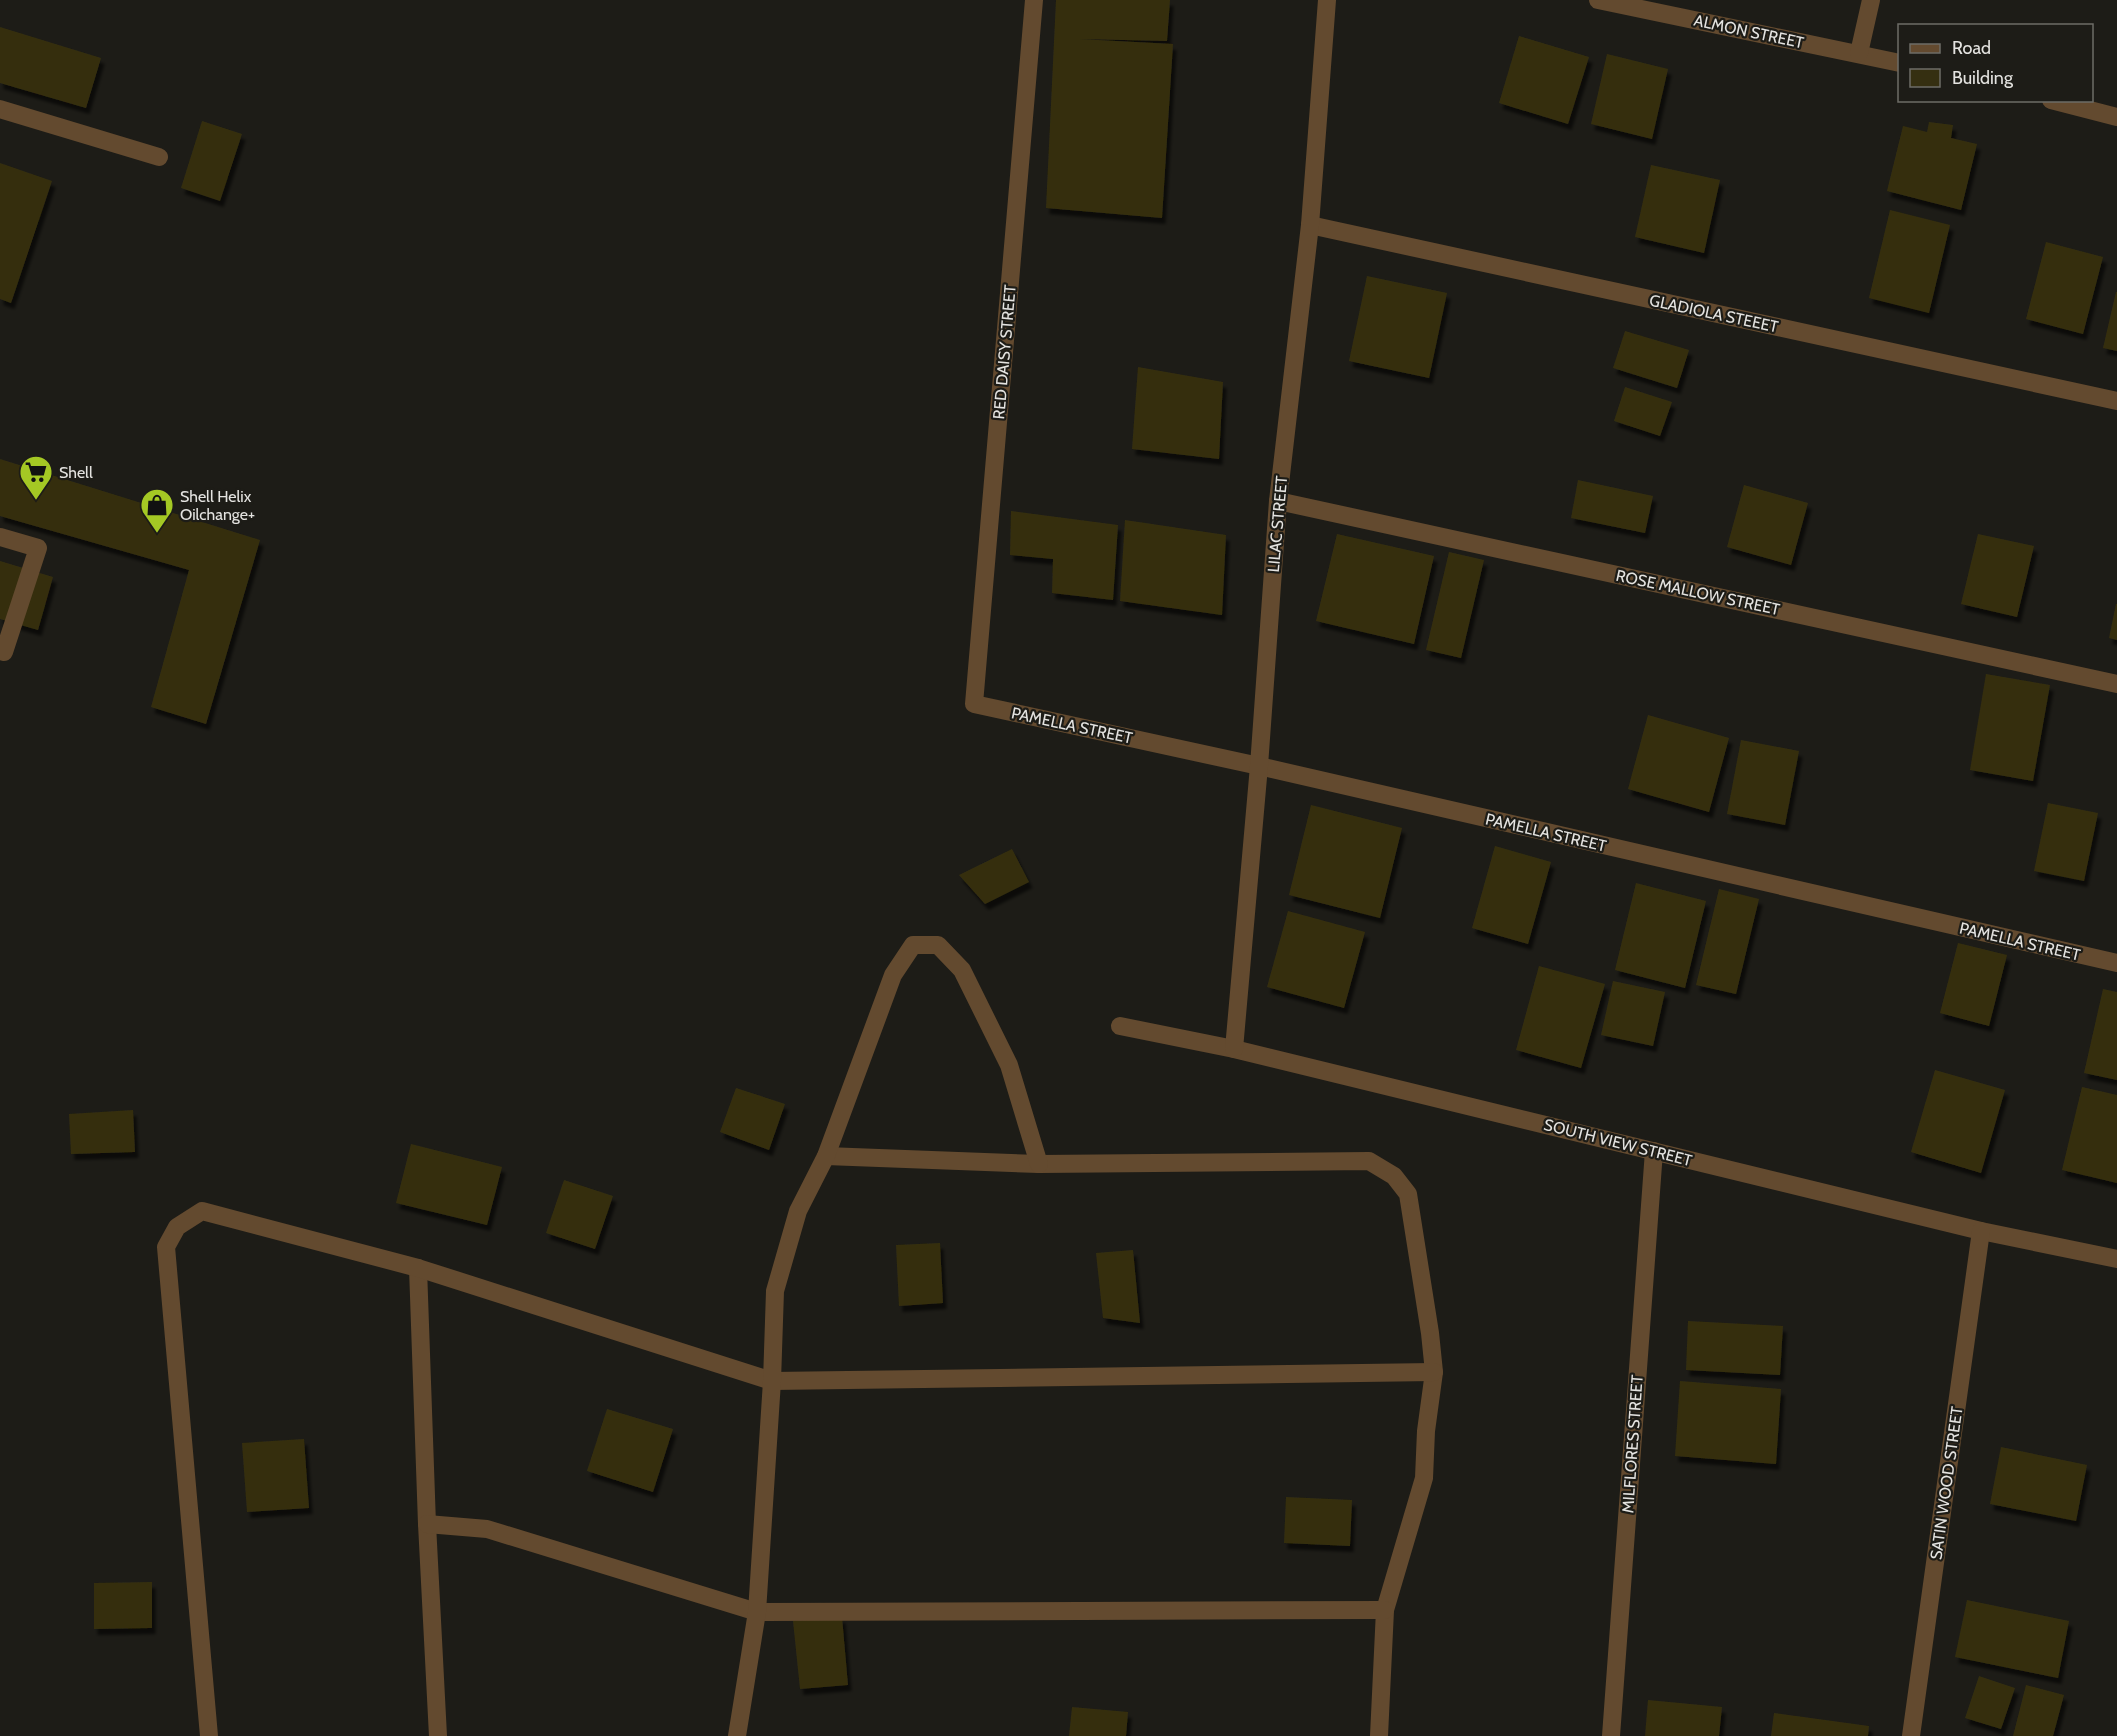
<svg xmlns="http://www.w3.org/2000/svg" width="2117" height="1736" font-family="Cabin,sans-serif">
<defs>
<filter id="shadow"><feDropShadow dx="3.5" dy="6" stdDeviation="1.5" flood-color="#0009"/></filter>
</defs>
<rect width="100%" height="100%" fill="#1d1c17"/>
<g fill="#352f11" filter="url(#shadow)">
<path d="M1056,0H1170L1167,41L1079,39L1173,44L1162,218L1046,208Z"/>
<path d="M0,27L101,58L86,108L0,83Z"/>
<path d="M1519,36L1589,57L1568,124L1499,103Z"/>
<path d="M1607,54L1668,69L1652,139L1591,124Z"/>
<path d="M202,121L242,134L220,201L181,188Z"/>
<path d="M1929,122L1953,125L1951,138L1977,144L1961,210L1887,191L1903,126L1927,132Z"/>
<path d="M0,163L52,181L11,303L0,299Z"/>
<path d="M1651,165L1720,180L1704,253L1635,237Z"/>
<path d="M1890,210L1950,225L1929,313L1869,298Z"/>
<path d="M2046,242L2103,257L2083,334L2026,319Z"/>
<path d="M1367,276L1447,293L1429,378L1349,361Z"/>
<path d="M2116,292H2117V351L2103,348Z"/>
<path d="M1625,331L1689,350L1677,388L1613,368Z"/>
<path d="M1138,367L1223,382L1219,459L1132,449Z"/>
<path d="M1625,387L1672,402L1660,436L1614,421Z"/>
<path d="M0,459L260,540L206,724L151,707L189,570L0,516Z"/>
<path d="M1578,480L1653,496L1645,533L1571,518Z"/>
<path d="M1744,485L1808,503L1791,565L1727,547Z"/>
<path d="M1011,511L1118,525L1113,600L1052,593L1053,559L1010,555Z"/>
<path d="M1125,520L1226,535L1222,615L1120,601Z"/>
<path d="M1337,534L1434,556L1414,644L1316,621Z"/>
<path d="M1978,534L2034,546L2017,617L1961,604Z"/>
<path d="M1449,552L1484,560L1461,658L1426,650Z"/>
<path d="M0,561L53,577L38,630L0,619Z"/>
<path d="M2116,604H2117V640L2109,638Z"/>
<path d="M1986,674L2050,685L2033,781L1970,770Z"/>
<path d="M1648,715L1729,738L1709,812L1628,789Z"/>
<path d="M1741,740L1799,751L1785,825L1727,814Z"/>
<path d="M2048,803L2098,813L2084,881L2034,871Z"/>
<path d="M1311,805L1402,828L1380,918L1289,895Z"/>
<path d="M1495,846L1551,862L1528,944L1472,928Z"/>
<path d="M1012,849L1029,882L985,904L959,875Z"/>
<path d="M1636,883L1706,901L1685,988L1615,970Z"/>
<path d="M1719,889L1759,899L1736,994L1696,985Z"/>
<path d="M1288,911L1365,932L1344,1008L1267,987Z"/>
<path d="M1958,943L2007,955L1989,1026L1940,1013Z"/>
<path d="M1539,966L1605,984L1581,1068L1516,1050Z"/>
<path d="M1613,981L1665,992L1653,1046L1601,1035Z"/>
<path d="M2103,989L2117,992V1080L2084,1073Z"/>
<path d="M1935,1070L2005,1090L1981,1173L1911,1152Z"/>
<path d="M2082,1087L2117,1095V1183L2062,1170Z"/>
<path d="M736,1088L785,1104L769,1150L720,1132Z"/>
<path d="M133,1110L135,1152L71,1154L69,1114Z"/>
<path d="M411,1144L502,1167L487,1225L396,1203Z"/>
<path d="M564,1180L613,1196L595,1249L546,1233Z"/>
<path d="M940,1243L943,1303L899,1306L896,1245Z"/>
<path d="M1133,1250L1140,1323L1103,1318L1096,1253Z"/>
<path d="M1688,1321L1783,1326L1780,1375L1686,1370Z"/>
<path d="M1680,1381L1781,1389L1776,1464L1675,1456Z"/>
<path d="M607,1409L673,1429L653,1492L587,1471Z"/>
<path d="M304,1439L309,1508L247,1512L242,1443Z"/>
<path d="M2001,1447L2087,1465L2076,1521L1990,1504Z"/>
<path d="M1286,1497L1352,1500L1350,1546L1284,1543Z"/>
<path d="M152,1582V1628L94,1629V1583Z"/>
<path d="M1967,1600L2069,1621L2058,1678L1955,1657Z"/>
<path d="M842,1617L848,1685L800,1689L793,1621Z"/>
<path d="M1979,1676L2015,1688L2001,1729L1965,1718Z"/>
<path d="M2026,1685L2064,1695L2053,1736H2013Z"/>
<path d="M1648,1700L1722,1707L1719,1736H1645Z"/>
<path d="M1072,1707L1128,1712L1126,1736H1069Z"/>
<path d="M1774,1713L1869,1726L1868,1736H1771Z"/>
</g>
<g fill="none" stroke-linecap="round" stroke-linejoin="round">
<g stroke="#634a2f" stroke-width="18">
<path d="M0,109L159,157"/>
<path d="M0,537L38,548L4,652L0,651"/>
</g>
<g stroke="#634a2f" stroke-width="18">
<path d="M1034,0L974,704L1259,766L2117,963"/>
<path d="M1598,0L1900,63"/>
<path d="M1859,53L1871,0"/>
<path d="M2051,100L2117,117"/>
<path d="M1310,225L2117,401"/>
<path d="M1278,501L2117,684"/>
<path d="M1120,1026L1234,1049L1981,1231L2117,1259"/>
<path d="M1234,1049L1259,766L1278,501L1310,225L1327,0"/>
<path d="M826,1156L1039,1164L1369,1161L1394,1176L1408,1194L1430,1333L1434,1372L1426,1431L1424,1478L1385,1610L1379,1736"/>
<path d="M418,1268L427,1524L438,1736"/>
<path d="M427,1524L487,1529L757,1612L1385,1610"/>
<path d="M209,1736L166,1247L177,1227L202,1211L418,1268L772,1381L1434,1372"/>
<path d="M737,1736L757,1612L772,1381L775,1291L798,1211L826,1156L893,975L913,945H938L962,970L1009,1065L1039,1164"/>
<path d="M1611,1736L1654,1151"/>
<path d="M1911,1736L1981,1231"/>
</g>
</g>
<defs>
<g id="supermarket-pin" transform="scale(1.725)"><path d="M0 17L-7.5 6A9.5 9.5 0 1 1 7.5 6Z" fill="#a4c824" stroke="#1d1c17"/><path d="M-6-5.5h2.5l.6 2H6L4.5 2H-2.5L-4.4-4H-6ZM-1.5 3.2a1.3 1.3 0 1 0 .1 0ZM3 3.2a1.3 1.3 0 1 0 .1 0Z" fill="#111"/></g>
<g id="shop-pin" transform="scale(1.725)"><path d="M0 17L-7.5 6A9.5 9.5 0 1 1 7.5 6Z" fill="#a4c824" stroke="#1d1c17"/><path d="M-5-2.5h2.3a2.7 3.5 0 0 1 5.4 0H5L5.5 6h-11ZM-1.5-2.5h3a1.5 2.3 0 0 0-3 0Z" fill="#111"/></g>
</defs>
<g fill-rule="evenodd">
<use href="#supermarket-pin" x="36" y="472"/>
<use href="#shop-pin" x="157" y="505"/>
</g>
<g text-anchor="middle" stroke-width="4.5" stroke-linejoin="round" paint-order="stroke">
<g font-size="16" fill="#e4e3e0" stroke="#1d1c17">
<text transform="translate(1749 31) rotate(12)" y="6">ALMON STREET</text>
<text transform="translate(1714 313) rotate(12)" y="6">GLADIOLA STEEET</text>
<text transform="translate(1004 352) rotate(-85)" y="6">RED DAISY STREET</text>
<text transform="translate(1277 524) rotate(-85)" y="6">LILAC STREET</text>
<text transform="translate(1698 592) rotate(12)" y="6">ROSE MALLOW STREET</text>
<text transform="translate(1072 725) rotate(12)" y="6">PAMELLA STREET</text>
<text transform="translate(1546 832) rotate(13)" y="6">PAMELLA STREET</text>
<text transform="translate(2020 941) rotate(13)" y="6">PAMELLA STREET</text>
<text transform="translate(1618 1142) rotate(14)" y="6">SOUTH VIEW STREET</text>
<text transform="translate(1632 1444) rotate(-86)" y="6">MILFLORES STREET</text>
<text transform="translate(1946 1483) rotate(-82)" y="6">SATIN WOOD STREET</text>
</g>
<g font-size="16" fill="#e4e3e0" stroke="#1d1c17" text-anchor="start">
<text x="59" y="478">Shell</text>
<text x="180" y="502">Shell Helix<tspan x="180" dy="18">Oilchange+</tspan></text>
</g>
</g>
<rect x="1898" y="24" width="195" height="78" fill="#1d1c17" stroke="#6d6c67" stroke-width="1.5"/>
<rect x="1910" y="44" width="30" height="9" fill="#634a2f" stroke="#6d6c67" stroke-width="1.5"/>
<text x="1952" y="54" font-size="18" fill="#e4e3e0">Road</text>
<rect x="1910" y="69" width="30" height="18" fill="#352f11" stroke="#6d6c67" stroke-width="1.5"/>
<text x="1952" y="84" font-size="18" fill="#e4e3e0">Building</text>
</svg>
